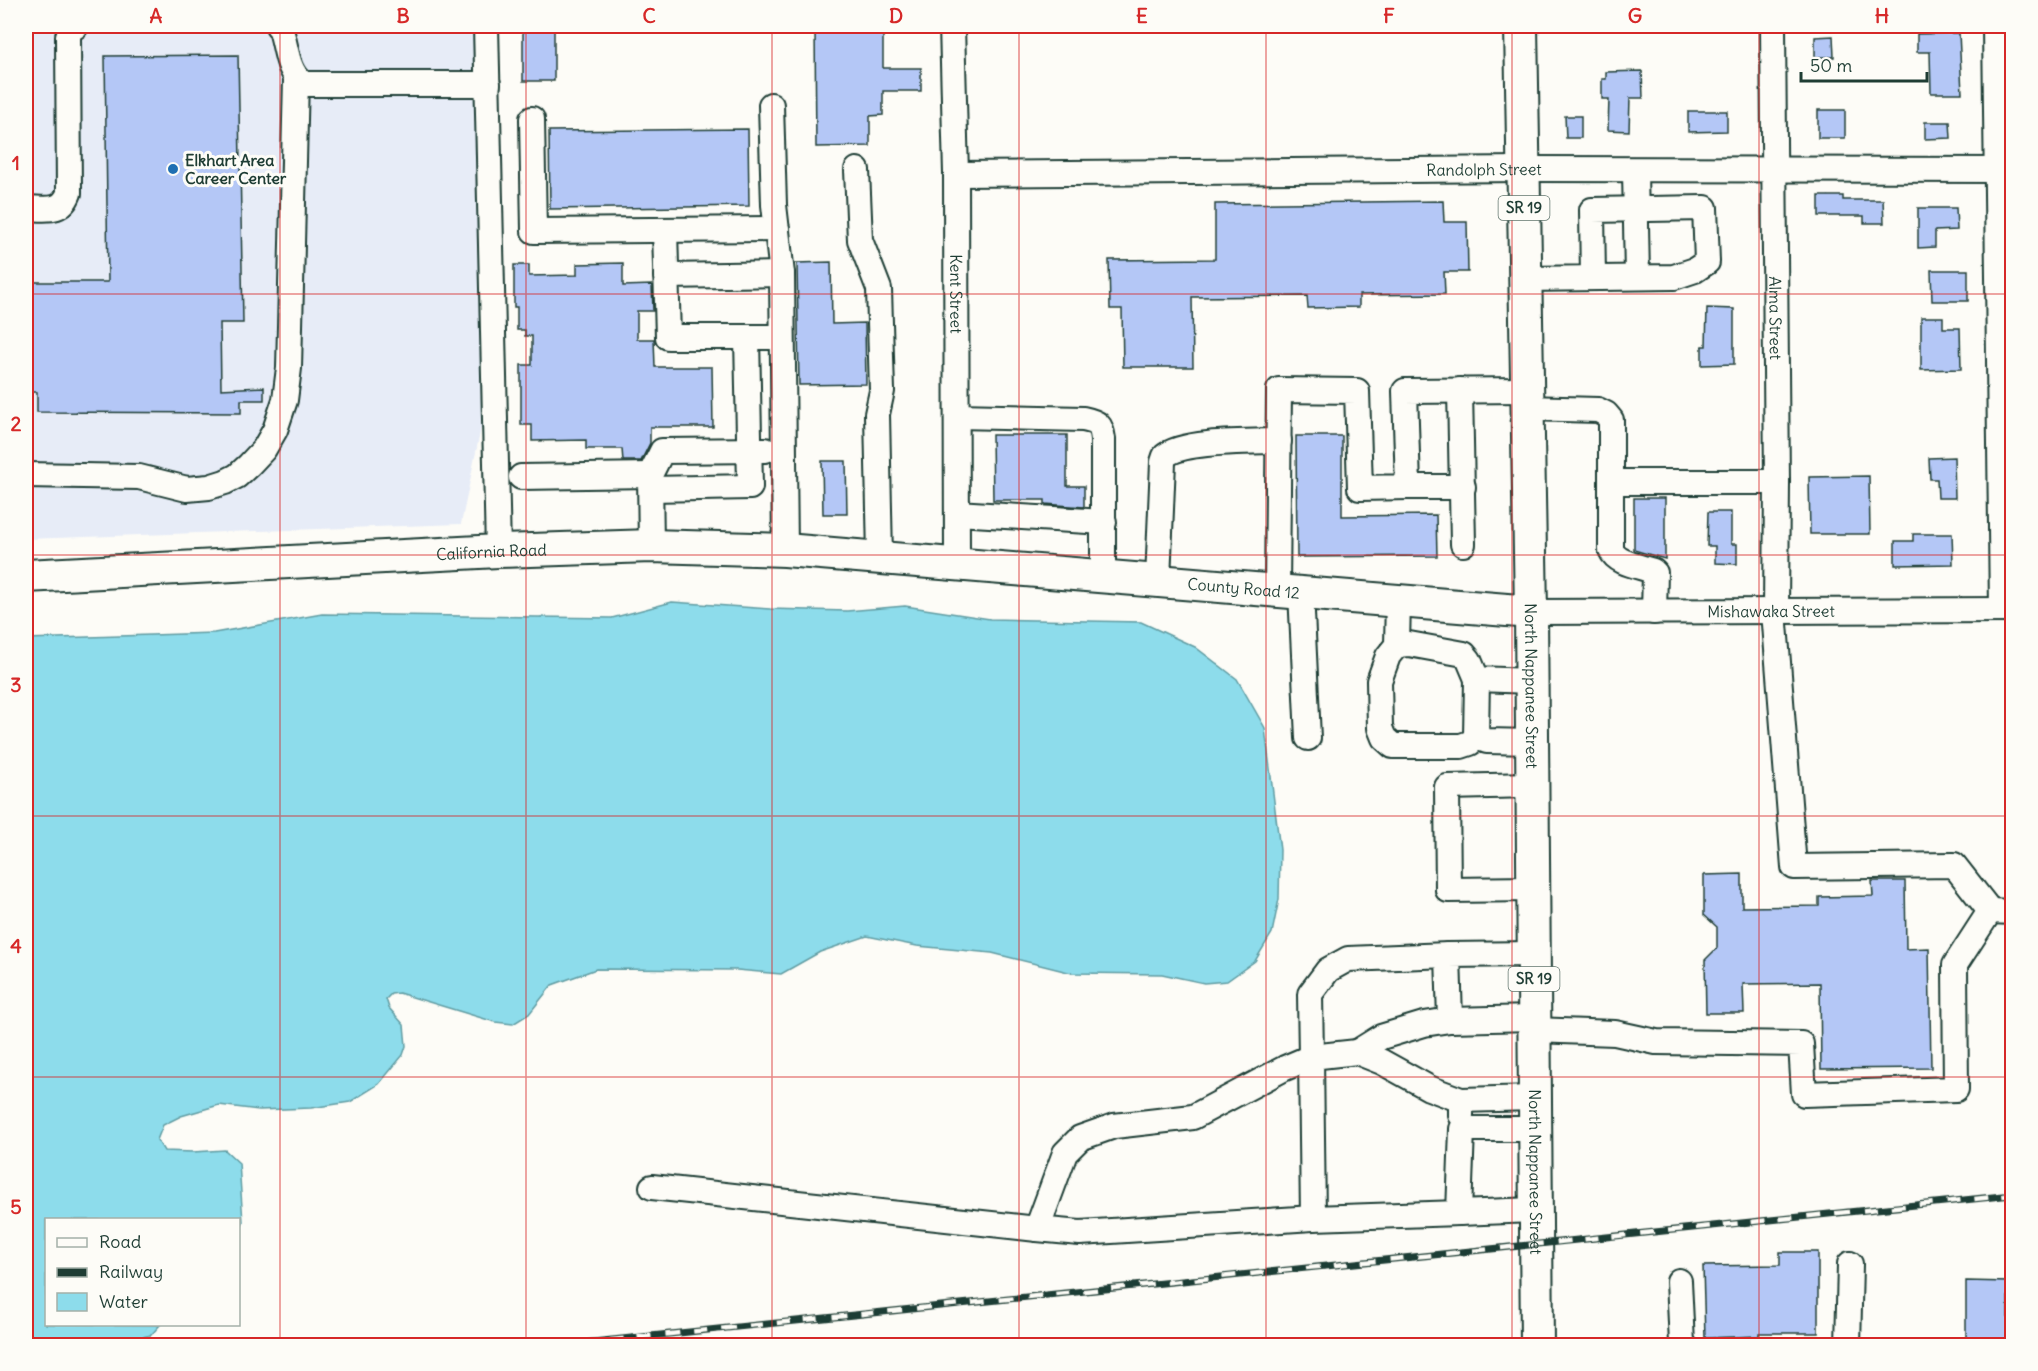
<svg xmlns="http://www.w3.org/2000/svg" width="2038" height="1371" font-family="Delius,sans-serif">
<rect width="100%" height="100%" fill="#fdfcf7"/>
<filter id="ink" filterUnits="userSpaceOnUse"><feTurbulence type="fractalNoise" baseFrequency=".0167" numOctaves="2"/><feDisplacementMap in="SourceGraphic" scale="12" xChannelSelector="R" yChannelSelector="G"/><feConvolveMatrix kernelMatrix="1 2 1 2 8 2 1 2 1" color-interpolation-filters="sRGB"/></filter>
<g filter="url(#ink)">
<path fill="#e7ecf7" d="M26,26H478L482,423L461,524L26,539Z"/>
<path fill="#8ddceb" stroke="#619ca2" stroke-width="1.5" d="M672,602L770,609L847,611L905,606L990,619L1141,622L1195,647L1237,679L1265,728L1280,850L1279,899L1272,933L1255,961L1227,981L1204,983L1162,974L1072,973L992,953L917,946L867,936L820,952L781,974L737,970L596,969L552,985L529,1014L513,1024L495,1022L399,993L391,994L386,999L389,1008L404,1025L406,1046L403,1055L379,1084L350,1102L311,1108L259,1110L219,1105L181,1116L163,1125L157,1140L164,1151L193,1152L225,1150L239,1163L243,1222L239,1231L238,1220H46V1324L160,1325L151,1335L125,1341L54,1344L26,1340V639L214,633L322,614L612,618Z"/>
<g fill="#b4c7f6" stroke="#1f3d34" stroke-width="1.5">
<rect x="523" y="26" width="31" height="55"/>
<path d="M815,26H883V68H921V91H883V115L870,116V146L816,147Z"/>
<path d="M1959,33L1962,93H1931L1930,52H1917V34Z"/>
<path d="M1833,36L1834,57H1815V37Z"/>
<path d="M238,55L243,323H220L221,389L264,387V400H241V413L37,412V392H26V282H108L105,56Z"/>
<path d="M1642,71L1643,98H1630L1629,131L1608,130L1609,99H1602V79H1606V72Z"/>
<rect x="1818" y="110" width="27" height="28"/>
<path d="M1688,111H1727V131L1688,132Z"/>
<path d="M1565,116H1581V138H1566Z"/>
<path d="M1925,122H1950L1951,138L1925,139Z"/>
<path d="M748,129L749,206L550,209L549,131Z"/>
<path d="M1819,196H1843V200H1883L1884,223H1864V216H1819Z"/>
<path d="M1443,201L1444,222H1467L1468,272H1444L1445,294L1359,295V307L1308,308L1307,296L1192,297L1193,367H1123L1122,309H1110L1109,260L1215,259V204Z"/>
<path d="M1918,208H1956L1957,230L1935,231V247L1918,248Z"/>
<path d="M831,262L832,324L865,323L866,384L799,385L797,263Z"/>
<path d="M623,263V286L652,285L653,311H637V339H654L655,367H712L713,427H650V443L641,461H623L622,449H586V440L532,441V425H521V365H532V336H525V330H517V307H514V265H529V276L577,275V264Z"/>
<path d="M1931,270H1968V301H1932Z"/>
<path d="M1707,308L1734,309V364L1702,365V346H1706Z"/>
<path d="M1921,317H1943V328H1960L1961,369L1921,370Z"/>
<path d="M992,435H1067V486H1084V507L1045,504V500H993Z"/>
<path d="M1296,436H1342V516L1436,515L1437,556L1297,557Z"/>
<path d="M1954,457L1955,498H1938L1937,479H1930L1929,458Z"/>
<path d="M822,461H846L847,514H823Z"/>
<path d="M1869,476L1870,534H1810L1809,477Z"/>
<path d="M1634,498H1665V559L1634,550Z"/>
<path d="M1708,512H1731V544H1737V564L1715,563V546H1707Z"/>
<path d="M1913,534H1952L1953,564L1895,565V541H1913Z"/>
<path d="M1742,874V907L1819,906V897L1873,896L1872,881H1905L1906,949L1929,948L1931,1068L1821,1069L1820,983L1743,984L1744,1013H1706L1705,960L1717,948V927L1704,915V875Z"/>
<path d="M1780,1252H1818V1333H1759V1336L1705,1338L1703,1266L1780,1265Z"/>
<path d="M1966,1281L2008,1282V1341H1966Z"/>
</g>
<g fill="none" stroke-linecap="round" stroke-linejoin="round">
<g stroke="#1f3d34" stroke-width="28">
<g id="minor">
<path d="M278,26L280,27C287,46 286,72 304,84H488"/>
<path d="M486,26L498,551"/>
<path id="s1" d="M952,26L956,174L957,563"/>
<path id="s2" d="M1773,26L1777,482L1776,612"/>
<path d="M1995,26L2002,610"/>
<path d="M771,105L774,205L782,274L785,550"/>
<path d="M532,119L534,231L777,229"/>
<path d="M857,170L860,240L879,289L882,391L877,414L880,557"/>
<path d="M1635,170L1637,277"/>
<path id="s3" d="M956,174L1523,169L2012,170"/>
<path d="M26,208C45,208 61,214 69,193L68,36L72,27L76,26"/>
<path d="M665,230L668,337H782"/>
<path d="M666,276L782,274"/>
<path d="M1525,279L1674,277L1695,270L1707,262L1705,208L1592,210L1593,278"/>
<path d="M1460,390L1463,544"/>
<path d="M1527,408L1598,410L1606,414L1611,420V550C1617,564 1640,566 1653,571L1655,573L1654,612"/>
<path d="M957,416L1083,419C1098,422 1101,424 1103,439V576"/>
<path d="M26,475L139,477L187,489L209,487L225,482L237,476L249,465L264,449L275,430L285,400L289,368L296,79"/>
<path d="M650,475L662,451L765,450"/>
<path d="M521,477L650,475L651,546"/>
<path d="M1611,482H1777"/>
<path d="M1408,487H1463"/>
<path d="M651,489L750,487L747,337"/>
<path d="M957,513L1104,522"/>
<path d="M1158,580L1163,462L1165,456C1183,440 1253,442 1279,441"/>
<path d="M1277,590L1279,390L1357,391L1360,488L1408,487L1405,391L1527,390"/>
<path d="M1301,592L1308,738"/>
<path d="M1398,600L1397,645L1388,656L1379,681L1380,728L1384,738L1393,746H1461L1470,743L1476,737L1487,741L1532,742"/>
<path id="s4" d="M1531,612L2012,610"/>
<path d="M1397,645L1409,644L1464,654L1469,660L1477,679L1531,681"/>
<path d="M1476,737L1477,679"/>
<path d="M1532,785L1447,787L1448,890L1533,889"/>
<path d="M1990,911L2012,912"/>
<path d="M1534,954L1448,955L1450,1020L1534,1018"/>
<path d="M1534,1030L1615,1033L1656,1042L1801,1044L1804,1094L1956,1089L1955,965L1990,911L1954,865L1794,867L1774,611"/>
<path d="M1357,1052L1381,1037L1424,1024L1450,1020"/>
<path d="M1461,1115V1100L1535,1098"/>
<path d="M652,1187L1037,1229"/>
<path d="M1535,1210L1459,1213L1462,1129H1535"/>
<path d="M1459,1213L1313,1218L1311,1057L1357,1052L1382,1062L1429,1088L1461,1100"/>
<path d="M1313,1218L1080,1233L1037,1229L1065,1153L1080,1138L1114,1126L1193,1117L1285,1068L1311,1057L1310,994L1328,970L1348,959L1448,955"/>
<path d="M1679,1281L1682,1344L1685,1346"/>
<path d="M1848,1346L1850,1264"/>
</g>
</g>
<g stroke="#1f3d34" stroke-width="36">
<g id="major">
<path id="s5" d="M1521,26L1531,612L1537,1346"/>
<path id="s6" d="M26,576L498,551L651,546L785,550L1531,612"/>
</g>
</g>
<use href="#minor" stroke="#fdfcf7" stroke-width="24"/>
<use href="#major" stroke="#fdfcf7" stroke-width="32"/>
<g stroke="#1f3d34" stroke-width="7">
<path id="rail" d="M554,1346L2012,1195"/>
</g>
<use href="#rail" stroke="#fdfcf7" stroke-width="4.5" stroke-dasharray="14" stroke-linecap="butt"/>
</g>
</g>
<path fill="none" stroke="#d62828" stroke-width="1.5" stroke-opacity="0.55" d="M280,26V1346M526,26V1346M772,26V1346M1019,26V1346M1266,26V1346M1512,26V1346M1759,26V1346M26,294H2012M26,555H2012M26,816H2012M26,1077H2012"/>
<circle fill="#1f6fb2" stroke="#fdfcf7" stroke-width="2" cx="173" cy="169" r="6"/>
<g text-anchor="middle" stroke-width="6" stroke-linejoin="round" paint-order="stroke">
<g fill="#fdfcf7" stroke="#62766e" stroke-width="1.5">
<rect x="1498.5" y="196" width="51" height="24" rx="4.5"/>
<rect x="1508.5" y="967" width="51" height="24" rx="4.5"/>
</g>
<g font-size="15" font-weight="bold" fill="#1f3d34">
<text x="1524" y="213">SR 19</text>
<text x="1534" y="984">SR 19</text>
</g>
<g font-size="16" font-weight="bold" fill="#1f3d34" stroke="#fdfcf7" text-anchor="start">
<text x="185" y="166">Elkhart Area<tspan x="185" dy="18">Career Center</tspan></text>
</g>
<g font-size="16" fill="#1f3d34" stroke="#fdfcf7">
<text dy="6" stroke="none"><textPath href="#s3" startOffset="528">Randolph Street</textPath></text>
<text dy="6" stroke="none"><textPath href="#s1" startOffset="268">Kent Street</textPath></text>
<text dy="6" stroke="none"><textPath href="#s2" startOffset="292">Alma Street</textPath></text>
<text dy="6" stroke="none"><textPath href="#s6" startOffset="466">California Road</textPath></text>
<text dy="6" stroke="none"><textPath href="#s6" startOffset="1220">County Road 12</textPath></text>
<text dy="6" stroke="none"><textPath href="#s4" startOffset="240">Mishawaka Street</textPath></text>
<text dy="6" stroke="none"><textPath href="#s5" startOffset="660">North Nappanee Street</textPath></text>
<text dy="6" stroke="none"><textPath href="#s5" startOffset="1146">North Nappanee Street</textPath></text>
</g>
</g>
<rect width="2038" height="1371" fill="none" stroke="#fdfcf7" stroke-width="66"/>
<rect x="45" y="1218" width="195" height="108" fill="#fdfcf7" stroke="#a4b0a9" stroke-width="1.5"/>
<rect x="57" y="1238" width="30" height="9" fill="#fdfcf7" stroke="#a4b0a9" stroke-width="1.5"/>
<text x="99" y="1248" font-size="18" fill="#1f3d34">Road</text>
<rect x="57" y="1268" width="30" height="9" fill="#1f3d34" stroke="#a4b0a9" stroke-width="1.5"/>
<text x="99" y="1278" font-size="18" fill="#1f3d34">Railway</text>
<rect x="57" y="1293" width="30" height="18" fill="#8ddceb" stroke="#a4b0a9" stroke-width="1.5"/>
<text x="99" y="1308" font-size="18" fill="#1f3d34">Water</text>
<path d="M1801 72v9h126v-9" fill="none" stroke="#1f3d34" stroke-width="3"/>
<text x="1810" y="72" font-size="18" fill="#1f3d34" stroke="#fdfcf7" stroke-width="4.5" paint-order="stroke">50 m</text>
<rect x="33" y="33" width="1972" height="1305" fill="none" stroke="#d62828" stroke-width="2"/>
<g font-size="20" text-anchor="middle" font-weight="bold" fill="#d62828">
<text x="156" y="23">A</text>
<text x="403" y="23">B</text>
<text x="649" y="23">C</text>
<text x="896" y="23">D</text>
<text x="1142" y="23">E</text>
<text x="1389" y="23">F</text>
<text x="1635" y="23">G</text>
<text x="1882" y="23">H</text>
<text x="16" y="170">1</text>
<text x="16" y="431">2</text>
<text x="16" y="692">3</text>
<text x="16" y="953">4</text>
<text x="16" y="1214">5</text>
</g>
</svg>
